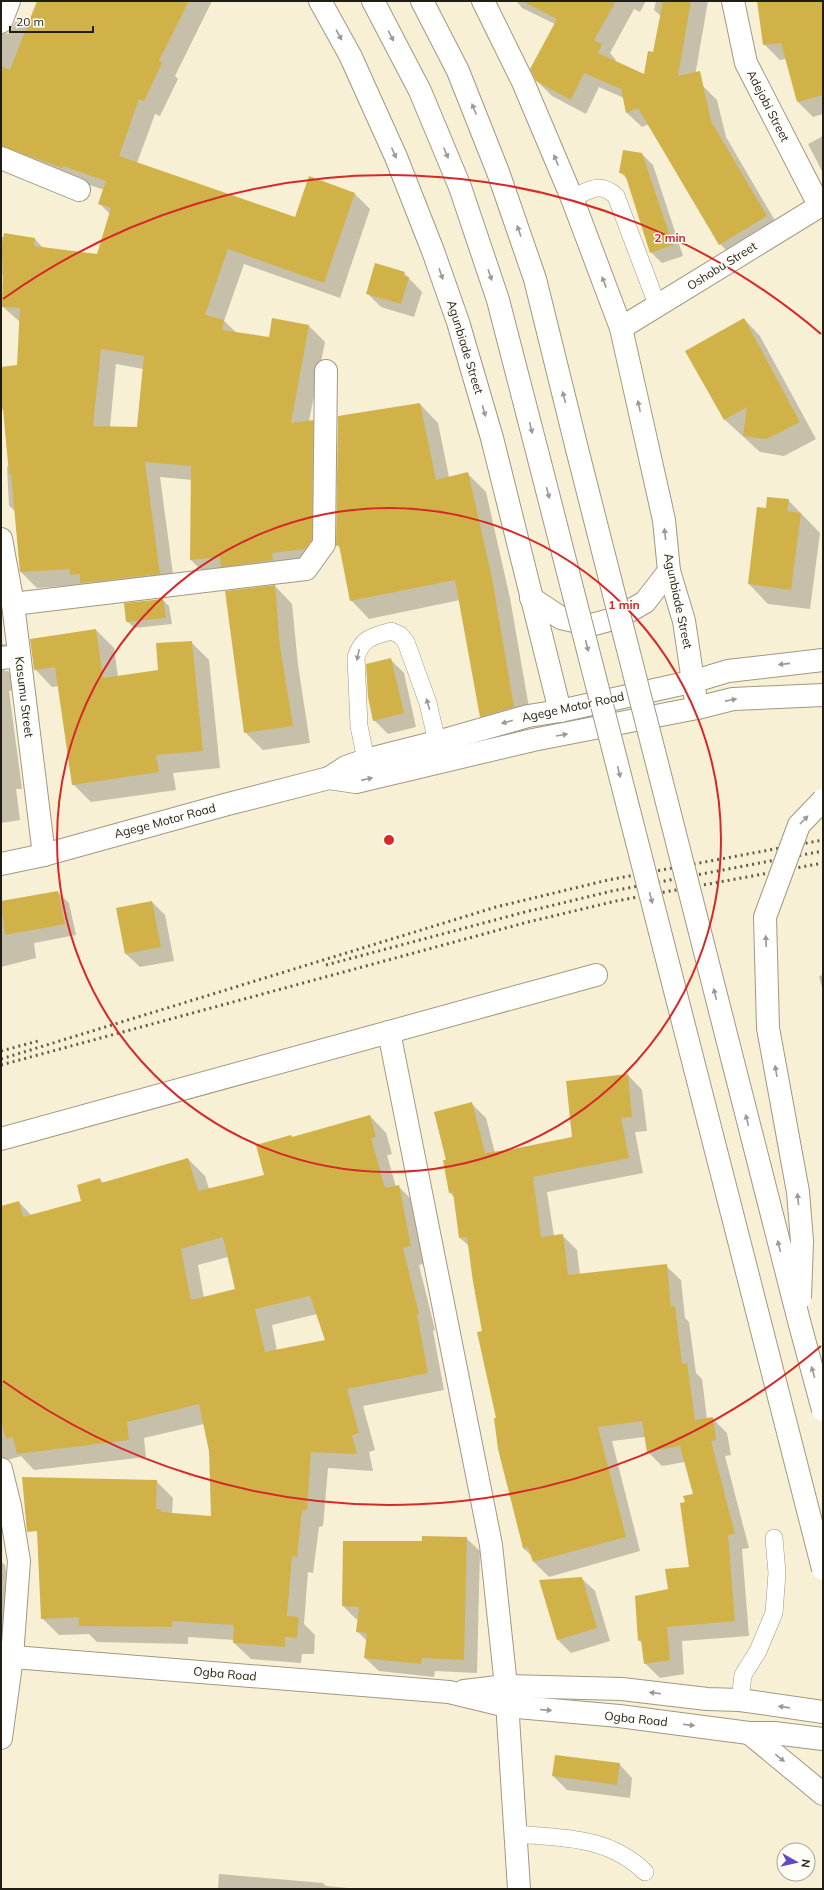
<svg xmlns="http://www.w3.org/2000/svg" width="824" height="1890" font-family="Mulish,sans-serif">
<rect width="100%" height="100%" fill="#f8f0d5"/>
<g fill="#0003" fill-rule="evenodd">
<path d="M1,1L13,12L6,34L9,33L17,19L38,27L51,1H212L175,76L178,79L160,116L155,114L137,163L295,218L355,194L370,209L340,298L244,264L224,321L237,333L269,338L309,326L325,342L309,421H313L328,436L327,556L207,576L191,560L192,480L160,477L175,589L87,590L81,585L37,588L21,572L15,511L9,506L7,467L10,466L1,382V368L18,366L20,322L3,307L4,275H1V237L35,239L43,248L98,255L110,214L100,204L104,190L1,154ZM116,364L143,369L137,428L110,427Z"/>
<path d="M516,1H646L640,12L634,9L610,53L616,60L615,62L645,75L654,53L661,16L654,10L656,1H708L694,82L702,85L717,100L726,137L781,231L735,259L720,244L649,124L642,127L627,113L624,98L599,87L586,114L552,96L537,81L555,24L522,8Z"/>
<path d="M758,1H823V114L813,117L798,102L786,59L780,60L764,44Z"/>
<path d="M823,136V173L808,144Z"/>
<path d="M642,154L653,165L683,256L662,263L651,252L628,180L620,172Z"/>
<path d="M404,273L422,292L414,317L381,307L367,293Z"/>
<path d="M744,319L760,336L816,439L784,456L760,452L725,420L686,352Z"/>
<path d="M420,404L438,423L449,477L467,473L486,492L510,598L532,725L499,735L481,716L460,600L369,619L351,600L341,549L337,545Z"/>
<path d="M788,500L820,533L810,609L768,604L749,584L767,510Z"/>
<path d="M275,586L292,604L298,665L310,743L263,750L245,732Z"/>
<path d="M1,593L4,612H1Z"/>
<path d="M163,600L169,606L172,624L134,628L127,621Z"/>
<path d="M96,630L114,648L118,677L160,671L191,642L209,660L220,768L173,773L176,790L91,802L73,784L59,686L52,687L35,669Z"/>
<path d="M1,644H5L21,659L9,664L4,671H8L24,689L9,691L22,789H16L20,820L1,823Z"/>
<path d="M390,659L404,673L416,727L388,734L374,720Z"/>
<path d="M58,892L69,903L76,935L34,943L36,958L1,967V903Z"/>
<path d="M152,902L165,915L174,961L140,967L126,954L118,909Z"/>
<path d="M823,975V992L819,976Z"/>
<path d="M628,1075L642,1090L647,1131L635,1132L643,1173L547,1192L554,1236L562,1235L577,1250L580,1275L666,1266L681,1280L685,1318L689,1322L696,1373L702,1379L707,1419L712,1418L727,1433L731,1455L725,1456L749,1548L742,1549L749,1636L682,1641L684,1674L660,1678L645,1663L642,1643L639,1640L669,1589L690,1568L686,1502L694,1494L685,1462L662,1466L647,1451L645,1437L612,1441L640,1551L549,1577L534,1562L532,1556L523,1548L498,1419L470,1247L460,1238L454,1197L450,1193L448,1160L472,1104L486,1118L495,1153L573,1138Z"/>
<path d="M370,1116L386,1133L392,1154L387,1155L396,1187L398,1186L415,1203L428,1263L419,1265L435,1330L433,1331L444,1390L363,1406L375,1450L369,1452L373,1471L328,1468L323,1526L319,1527L313,1573L308,1572L304,1624L315,1635L314,1654H302L301,1663L251,1659L234,1643V1640L188,1637V1644L97,1642L89,1634L59,1635L42,1618L156,1481L173,1498L172,1514L212,1517L210,1451L204,1424L144,1438L146,1457L34,1470L21,1456L1,1462V1207L19,1202L32,1216L82,1202L100,1179L103,1183L188,1159L205,1176L209,1189L266,1176L293,1138ZM228,1257L236,1290L204,1298L198,1265ZM317,1314L327,1341L277,1351L272,1325Z"/>
<path d="M466,1538L480,1551L477,1673L435,1671L434,1677L379,1671L365,1658L367,1641L357,1631L359,1619H356L343,1606L375,1541L423,1542Z"/>
<path d="M1,1561L5,1565L16,1639H1Z"/>
<path d="M581,1578L595,1591L610,1641L571,1653L558,1640Z"/>
<path d="M619,1764L632,1778L630,1798L567,1790L553,1776Z"/>
<path d="M219,1874L323,1883L326,1886L359,1889H218Z"/>
</g>
<g fill="#d1b248" fill-rule="evenodd">
<path d="M37,1H189L159,61L162,63L144,101L139,99L119,156L295,217L309,176L355,193L324,283L228,249L205,315L224,320L222,330L269,337L272,318L309,325L291,423L313,420L312,540L305,549L272,553L273,560L221,567L220,557L190,560L191,466L145,462L160,574L80,583V574L70,575V569L20,572L11,474H9L3,409L1,410V367L17,365L20,308L2,307L3,262H1V251L4,233L35,238L34,246L97,254L111,208L98,204L106,181L63,166L62,168L1,146V66L10,70ZM101,349L144,356L137,427L93,426Z"/>
<path d="M522,1H616L594,40L602,44L598,53L644,74L648,51L653,52L663,1H691L678,76L700,71L711,121L767,216L719,245L638,108L626,113L621,89L584,73L571,100L536,81L530,69L557,19Z"/>
<path d="M757,1H823V95L797,102L781,43L763,45Z"/>
<path d="M623,150L642,153L673,245L650,253L625,174L619,173Z"/>
<path d="M375,263L405,272L403,276L409,277L401,304L366,294Z"/>
<path d="M744,318L800,422L767,439L743,436L747,407L724,420L685,351Z"/>
<path d="M420,403L436,480L468,472L492,578L514,707L480,717L455,580L350,601L339,545L336,546L338,416Z"/>
<path d="M767,497L789,499L787,511L801,513L791,590L748,584L757,507L766,508Z"/>
<path d="M275,585L280,647L293,726L244,733L225,591Z"/>
<path d="M163,599L166,618L126,622L124,603Z"/>
<path d="M96,629L103,678L158,670L156,643L192,641L203,751L156,755L159,772L72,785L55,667L34,670L30,639Z"/>
<path d="M391,658L404,713L373,721L368,697L366,664Z"/>
<path d="M58,891L65,924L5,935L1,901Z"/>
<path d="M152,901L161,947L125,954L116,908Z"/>
<path d="M628,1074L632,1117L621,1118L629,1158L533,1177L541,1237L563,1234L568,1275L667,1264L671,1307L675,1306L682,1364L687,1363L695,1420L713,1417L716,1440L711,1441L735,1534L728,1535L735,1621L667,1627L670,1660L644,1664L641,1640L638,1641L635,1596L668,1589L665,1569L689,1567L680,1503L685,1502L683,1496L693,1494L680,1446L647,1452L642,1421L598,1427L626,1537L533,1562L528,1547L523,1548L498,1449L494,1418H496L477,1332L482,1331L473,1282L467,1237L459,1238L453,1192L449,1193L443,1160H446L434,1112L472,1102L485,1153L513,1149L572,1137L566,1081Z"/>
<path d="M370,1115L376,1137L371,1138L385,1188L399,1185L411,1246L403,1248L419,1314H417L428,1373L347,1389L359,1433L352,1435L357,1454L311,1452L307,1510H302L297,1557L292,1556L287,1616L299,1617L297,1638L285,1637V1647L233,1643L234,1625L172,1621V1627L79,1626V1617L41,1619L37,1531L27,1532L22,1477L157,1480L156,1509H161V1512L211,1516L209,1451L199,1404L127,1422L129,1440L17,1454L13,1437L6,1439L1,1422V1206L19,1201L23,1217L81,1201L77,1185L100,1178L101,1183L188,1158L198,1191L264,1175L256,1145L291,1135L292,1137ZM223,1237L235,1289L191,1300L181,1249ZM310,1296L325,1340L265,1352L255,1309Z"/>
<path d="M422,1536L467,1537L464,1660L422,1658L421,1664L364,1658L367,1633L356,1632L359,1607L342,1606L343,1541H422Z"/>
<path d="M582,1577L597,1628L557,1640L539,1580Z"/>
<path d="M555,1755L620,1763L617,1785L552,1776Z"/>
</g>
<g fill="none" stroke-linecap="round" stroke-linejoin="round">
<g stroke="#a09880" stroke-width="18">
<g id="service">
<path d="M572,198C590,190 600,181 616,196L658,307"/>
<path d="M366,760L359,726L356,657C363,637 372,637 391,631L400,635L406,642L428,703L437,742"/>
<path d="M740,1700L743,1675L758,1651L774,1613L777,1573L774,1538"/>
<path d="M515,1834C563,1838 608,1836 645,1872"/>
</g>
</g>
<g stroke="#a09880" stroke-width="24">
<g id="minor">
<path d="M733,1L746,63L819,205"/>
<path d="M1,22L9,1"/>
<path d="M1,158L79,190"/>
<path d="M621,328L823,204"/>
<path d="M1,539L13,604L44,855"/>
<path d="M13,604L306,569L324,544L326,371"/>
<path d="M1,658L19,656"/>
<path d="M389,1032L491,1545L506,1686L519,1889"/>
<path d="M1,1139L596,975"/>
<path d="M1,1469L10,1506L19,1561L12,1657"/>
</g>
</g>
<g stroke="#a09880" stroke-width="24">
<g id="secondary">
<path d="M320,1L350,55L396,157L433,251L458,322L492,438L560,711"/>
<path d="M373,1L420,91L460,187L498,300L538,455"/>
<path d="M422,1L458,71L498,172L535,279L577,449"/>
<path d="M483,1L523,82L572,198L621,328L664,520L669,571L684,621L697,708"/>
<path d="M531,598L561,618L591,625L617,618L645,602L669,571"/>
<path d="M329,778L356,782L533,740L697,708L733,699L823,695"/>
<path d="M1,864L44,855L228,804L329,778L346,767L366,760L437,742L528,716L560,711L695,681L728,671L823,660"/>
<path d="M1,1656L449,1692L507,1706L619,1716L749,1733H774L823,1739"/>
<path d="M464,1691L506,1686L622,1689L707,1699L740,1700L823,1712"/>
<path d="M749,1733L823,1794"/>
<path d="M1,1738L12,1657"/>
</g>
</g>
<use href="#service" stroke="#fff" stroke-width="17"/>
<use href="#minor" stroke="#fff" stroke-width="22"/>
<use href="#secondary" stroke="#fff" stroke-width="22"/>
<g stroke="#615d4e" stroke-width="3" stroke-dasharray="2 4" stroke-linecap="butt">
<path d="M326,965L525,912L612,891L823,851"/>
<path d="M1,1051L38,1041"/>
<path d="M1,1059L496,907L608,880L823,840"/>
<path d="M1,1065L528,922L616,901L823,863"/>
</g>
<g stroke="#a09880" stroke-width="24" stroke-linecap="butt">
<g id="secondary-bridge">
<path d="M577,449L799,1321L823,1410"/>
<path d="M538,455L823,1569"/>
<path d="M800,1298L802,1241L798,1192L768,1028L765,917L799,825L823,800"/>
</g>
</g>
<use href="#secondary-bridge" stroke="#fff" stroke-width="22"/>
</g>
<defs><path id="oneway-solid" d="M-6-.8H1V-3.2L6.5 0L1 3.2V.8H-6Z"/></defs>
<g fill="#9b9995">
<use href="#oneway-solid" transform="translate(339 35) rotate(61)"/>
<use href="#oneway-solid" transform="translate(391 36) rotate(62)"/>
<use href="#oneway-solid" transform="translate(474 109) rotate(-112)"/>
<use href="#oneway-solid" transform="translate(394 153) rotate(66)"/>
<use href="#oneway-solid" transform="translate(446 153) rotate(67)"/>
<use href="#oneway-solid" transform="translate(556 160) rotate(-113)"/>
<use href="#oneway-solid" transform="translate(519 231) rotate(-109)"/>
<use href="#oneway-solid" transform="translate(441 274) rotate(71)"/>
<use href="#oneway-solid" transform="translate(490 275) rotate(71)"/>
<use href="#oneway-solid" transform="translate(604 282) rotate(-111)"/>
<use href="#oneway-solid" transform="translate(564 397) rotate(-104)"/>
<use href="#oneway-solid" transform="translate(639 406) rotate(-102)"/>
<use href="#oneway-solid" transform="translate(484 411) rotate(74)"/>
<use href="#oneway-solid" transform="translate(531 428) rotate(76)"/>
<use href="#oneway-solid" transform="translate(548 493) rotate(76)"/>
<use href="#oneway-solid" transform="translate(665 534) rotate(-96)"/>
<use href="#oneway-solid" transform="translate(587 646) rotate(76)"/>
<use href="#oneway-solid" transform="translate(358 655) rotate(102)"/>
<use href="#oneway-solid" transform="translate(784 664) rotate(174)"/>
<use href="#oneway-solid" transform="translate(731 700) rotate(-11)"/>
<use href="#oneway-solid" transform="translate(428 704) rotate(-106)"/>
<use href="#oneway-solid" transform="translate(507 722) rotate(164)"/>
<use href="#oneway-solid" transform="translate(562 735) rotate(-10)"/>
<use href="#oneway-solid" transform="translate(619 772) rotate(76)"/>
<use href="#oneway-solid" transform="translate(367 779) rotate(-13)"/>
<use href="#oneway-solid" transform="translate(804 820) rotate(-46)"/>
<use href="#oneway-solid" transform="translate(651 898) rotate(76)"/>
<use href="#oneway-solid" transform="translate(766 941) rotate(-92)"/>
<use href="#oneway-solid" transform="translate(715 994) rotate(-104)"/>
<use href="#oneway-solid" transform="translate(776 1071) rotate(-100)"/>
<use href="#oneway-solid" transform="translate(747 1120) rotate(-104)"/>
<use href="#oneway-solid" transform="translate(798 1199) rotate(-96)"/>
<use href="#oneway-solid" transform="translate(779 1246) rotate(-104)"/>
<use href="#oneway-solid" transform="translate(813 1372) rotate(-106)"/>
<use href="#oneway-solid" transform="translate(655 1693) rotate(-173)"/>
<use href="#oneway-solid" transform="translate(784 1707) rotate(-172)"/>
<use href="#oneway-solid" transform="translate(546 1710) rotate(5)"/>
<use href="#oneway-solid" transform="translate(689 1725) rotate(7)"/>
<use href="#oneway-solid" transform="translate(780 1758) rotate(39)"/>
</g>
<g fill="none" stroke="#d62828" stroke-width="2">
<circle cx="389" cy="840" r="332"/>
<path d="M821 1346A665 665 0 0 1 3 1381M3 299A665 665 0 0 1 821 334"/>
</g>
<g text-anchor="middle" stroke-width="3" stroke-linejoin="round" paint-order="stroke">
<g font-size="12" fill="#201d14" stroke="#fffdf8">
<text transform="translate(768 106) rotate(63)" y="4">Adejobi Street</text>
<text transform="translate(722 266) rotate(-32)" y="4">Oshobu Street</text>
<text transform="translate(465 347) rotate(73)" y="4">Agunbiade Street</text>
<text transform="translate(678 601) rotate(78)" y="4">Agunbiade Street</text>
<text transform="translate(24 697) rotate(83)" y="4">Kasumu Street</text>
<text transform="translate(573 707) rotate(-12)" y="4">Agege Motor Road</text>
<text transform="translate(165 821) rotate(-15)" y="4">Agege Motor Road</text>
<text transform="translate(225 1674) rotate(5)" y="4">Ogba Road</text>
<text transform="translate(636 1719) rotate(6)" y="4">Ogba Road</text>
</g>
</g>
<circle cx="389" cy="840" r="6" fill="#d62828" stroke="#fffdf8" stroke-width="2"/>
<g font-size="12" text-anchor="middle" font-weight="bold" fill="#d62828" stroke="#fffdf8" stroke-width="3" stroke-linejoin="round" paint-order="stroke">
<text x="670" y="242">2 min</text>
<text x="624" y="609">1 min</text>
</g>
<rect width="824" height="1890" fill="none" stroke="#201d14" stroke-width="4"/>
<g transform="translate(796 1862) rotate(98)"><circle r="19" fill="#fffdf8" stroke="#a6a39d"/>
<path d="M0-3L7 15L0 10L-7 15Z" fill="#6248c1"/>
<text y="-6" font-size="11" font-weight="bold" text-anchor="middle" fill="#201d14">N</text>
</g>
<path d="M10 26v6h83v-6" fill="none" stroke="#201d14" stroke-width="2"/>
<text x="16" y="26" font-size="12" fill="#201d14" stroke="#fffdf8" stroke-width="3" paint-order="stroke">20 m</text>
</svg>
